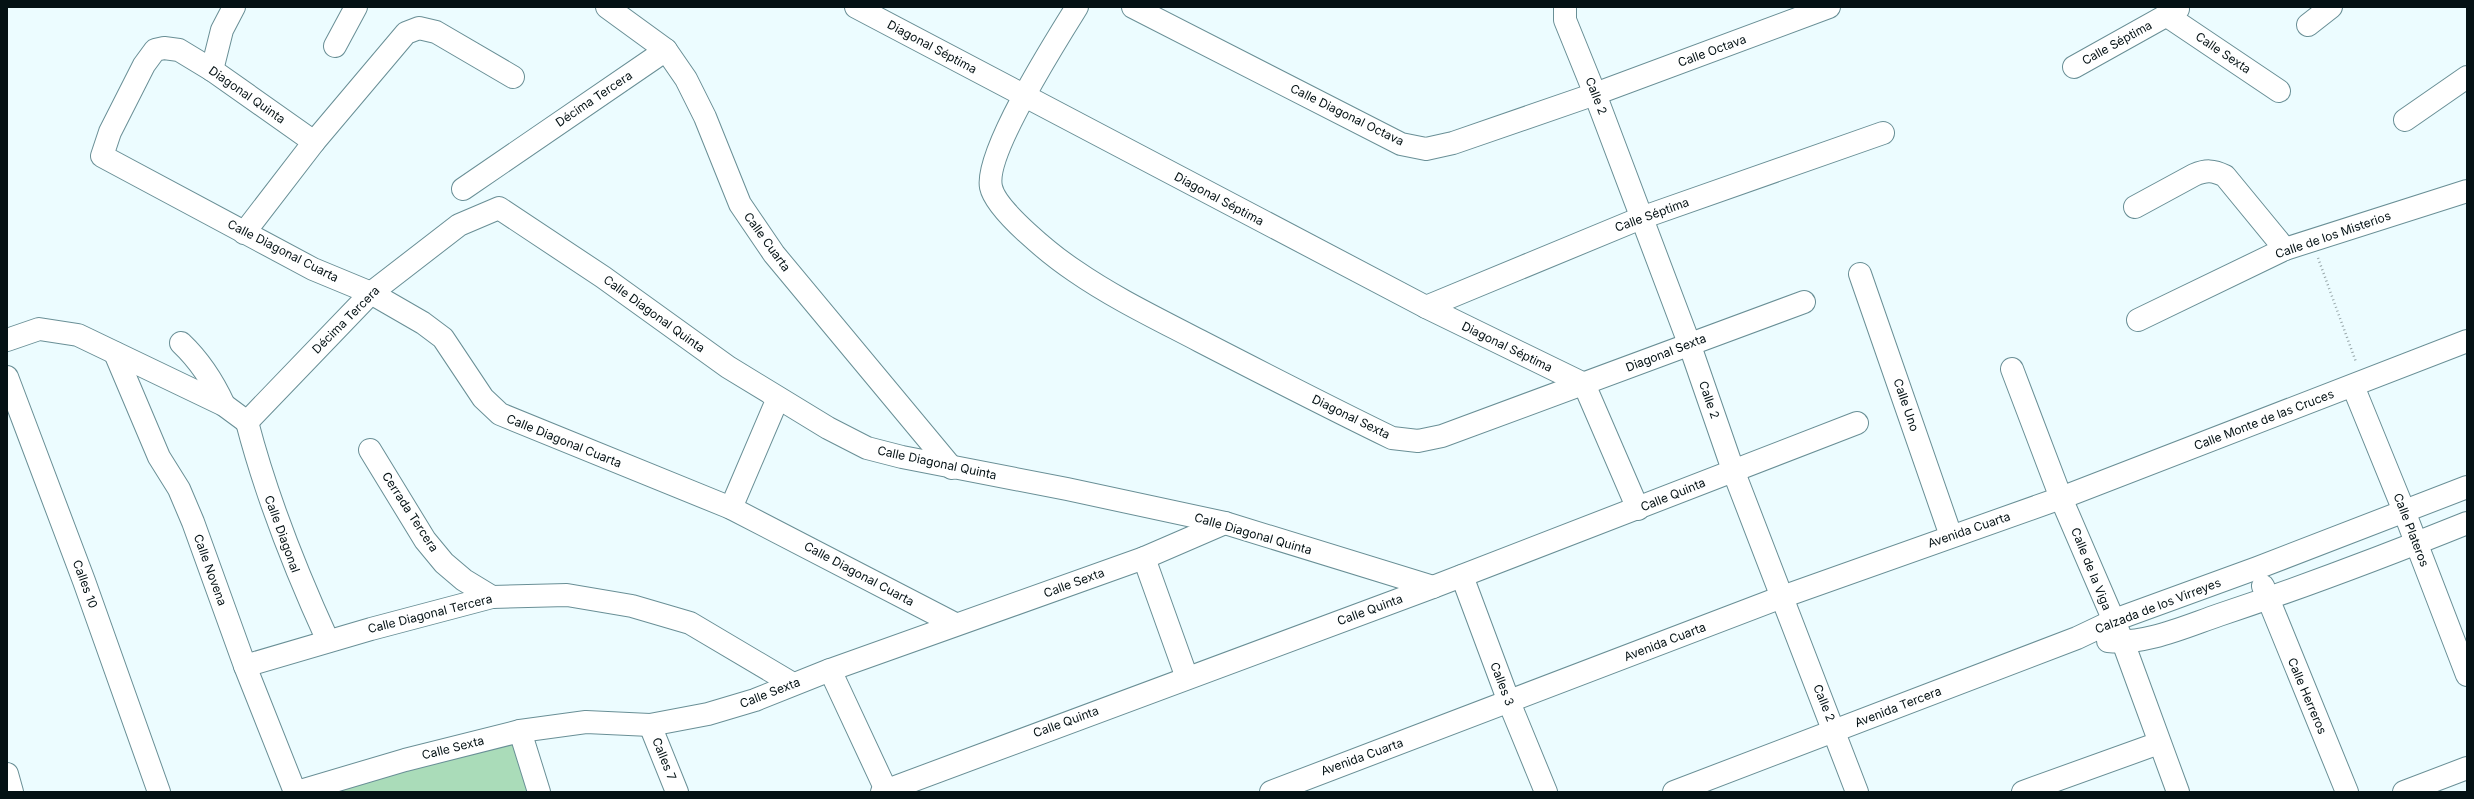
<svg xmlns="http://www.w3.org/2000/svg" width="2474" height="799" font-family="Inter,sans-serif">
<rect width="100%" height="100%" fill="#ecfcff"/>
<path fill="#aadcb9" d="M517,736L534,792H323Z"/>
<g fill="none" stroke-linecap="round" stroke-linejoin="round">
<g stroke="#698f96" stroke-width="24">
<g id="minor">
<path d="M607,7L666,50L686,79L705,117L740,204L774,254L952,468"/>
<path d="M856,7L1426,307L1584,384L1638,509"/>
<path d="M1077,7C1057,39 984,154 991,187C996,211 1054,257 1075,271C1114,298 1158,319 1200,341C1264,374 1328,407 1392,438L1418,441L1442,436L1804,302"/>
<path d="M1133,7L1401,144L1426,149L1453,143L1595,94L1829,7"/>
<path d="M1565,7V20L1595,94L1689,343L1733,470L1857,792"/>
<path d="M2166,15L2279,91"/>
<path d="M2308,25L2331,7"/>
<path d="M335,46L356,7"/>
<path d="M2074,67L2178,9"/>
<path d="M212,70L222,30L234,7"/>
<path d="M2405,120L2467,77"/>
<path d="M314,142L212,70L179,50L164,48L155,50L144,65L110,132L102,156L313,269L371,293L423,323L443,338L483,398L500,414L731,508L955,624"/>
<path d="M463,189L666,50"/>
<path d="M2135,207L2194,175C2206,170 2213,170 2225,176L2285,249"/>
<path d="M244,233L314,142L406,33L419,28L436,32L513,77"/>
<path d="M1860,274L1951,536"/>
<path d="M1426,307L1641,218L1883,133"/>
<path d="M2138,320L2285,249L2467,191"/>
<path d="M7,340L39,329L78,335L224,405L247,422"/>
<path d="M181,343C200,361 213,381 224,405"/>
<path d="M115,353L159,457L179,489L193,522L245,666L295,792"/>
<path d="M2012,369L2061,498L2123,642L2178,792"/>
<path d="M7,377L84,581L159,792"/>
<path d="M2353,386L2404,511L2467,675"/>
<path d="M247,422L371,293L459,225L499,208L603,277L728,367L828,428L867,448L902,457L1067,489L1225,523L1433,587"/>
<path d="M247,422C267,499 295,569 328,641"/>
<path d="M370,450L425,540L444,563L464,580L492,597"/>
<path d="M731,508L778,398"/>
<path d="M1144,558L1187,678"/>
<path d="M1462,576L1509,702L1546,792"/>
<path d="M2263,586L2347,792"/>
<path d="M2108,641C2145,645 2184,627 2219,615C2303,587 2385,556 2467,523"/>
<path d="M245,666L371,629L492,597L567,595L632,606L690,623L793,684"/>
<path d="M830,670L886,790L891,792"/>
<path d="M650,725L677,792"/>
<path d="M520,731L539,792"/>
<path d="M7,774L12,792"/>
<path d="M297,792L405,760L520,731L586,722L650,725L708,714L755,700L830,670L1144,558L1225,523"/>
<path d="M882,792L1433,587L1857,423"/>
<path d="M1271,792L1782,597L2061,498L2467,341"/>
<path d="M1674,792L2077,638L2117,619L2257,568L2467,487"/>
<path d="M2023,792L2159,743"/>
<path d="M2404,792L2467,768"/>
</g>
</g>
<path stroke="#98a7aa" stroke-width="2.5" stroke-dasharray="1 3" stroke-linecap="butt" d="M2318,258L2356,362"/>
<use href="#minor" stroke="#fff" stroke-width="22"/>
</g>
<g text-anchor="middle" stroke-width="4" stroke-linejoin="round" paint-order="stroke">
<g font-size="12" fill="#041114" stroke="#fff">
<text transform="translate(2117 43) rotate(-29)" y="4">Calle Séptima</text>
<text transform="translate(932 47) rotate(28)" y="4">Diagonal Séptima</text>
<text transform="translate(1712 51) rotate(-20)" y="4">Calle Octava</text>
<text transform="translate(2223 53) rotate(34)" y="4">Calle Sexta</text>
<text transform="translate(247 95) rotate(35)" y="4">Diagonal Quinta</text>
<text transform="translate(1596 96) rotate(69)" y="4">Calle 2</text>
<text transform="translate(594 99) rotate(-34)" y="4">Décima Tercera</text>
<text transform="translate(1347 115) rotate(26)" y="4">Calle Diagonal Octava</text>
<text transform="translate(1219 199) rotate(28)" y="4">Diagonal Séptima</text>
<text transform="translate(1652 215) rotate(-20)" y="4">Calle Séptima</text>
<text transform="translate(2333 235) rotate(-19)" y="4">Calle de los Misterios</text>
<text transform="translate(767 242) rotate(54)" y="4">Calle Cuarta</text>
<text transform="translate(283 251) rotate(27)" y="4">Calle Diagonal Cuarta</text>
<text transform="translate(654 314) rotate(36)" y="4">Calle Diagonal Quinta</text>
<text transform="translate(346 320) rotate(-45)" y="4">Décima Tercera</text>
<text transform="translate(1507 347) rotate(26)" y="4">Diagonal Séptima</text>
<text transform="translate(1666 353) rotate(-21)" y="4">Diagonal Sexta</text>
<text transform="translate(1709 400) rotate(71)" y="4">Calle 2</text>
<text transform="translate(1906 405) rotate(71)" y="4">Calle Uno</text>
<text transform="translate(1351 417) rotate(26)" y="4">Diagonal Sexta</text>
<text transform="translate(2264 420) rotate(-21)" y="4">Calle Monte de las Cruces</text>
<text transform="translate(564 441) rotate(22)" y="4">Calle Diagonal Cuarta</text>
<text transform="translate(937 463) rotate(12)" y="4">Calle Diagonal Quinta</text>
<text transform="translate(1673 495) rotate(-22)" y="4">Calle Quinta</text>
<text transform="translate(410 512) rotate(57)" y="4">Cerrada Tercera</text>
<text transform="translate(1969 530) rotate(-19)" y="4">Avenida Cuarta</text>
<text transform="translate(2411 530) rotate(69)" y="4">Calle Plateros</text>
<text transform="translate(282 534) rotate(70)" y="4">Calle Diagonal</text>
<text transform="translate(1253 534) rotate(16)" y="4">Calle Diagonal Quinta</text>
<text transform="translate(2091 569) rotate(68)" y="4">Calle de la Viga</text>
<text transform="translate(210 570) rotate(70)" y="4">Calle Novena</text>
<text transform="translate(859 574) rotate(28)" y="4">Calle Diagonal Cuarta</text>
<text transform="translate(1074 583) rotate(-20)" y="4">Calle Sexta</text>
<text transform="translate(85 584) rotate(70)" y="4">Calles 10</text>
<text transform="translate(2158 606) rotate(-21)" y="4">Calzada de los Virreyes</text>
<text transform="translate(1370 610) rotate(-20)" y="4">Calle Quinta</text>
<text transform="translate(430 614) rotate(-14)" y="4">Calle Diagonal Tercera</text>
<text transform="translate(1665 642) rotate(-21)" y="4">Avenida Cuarta</text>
<text transform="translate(1502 684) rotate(69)" y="4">Calles 3</text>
<text transform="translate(770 693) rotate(-21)" y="4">Calle Sexta</text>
<text transform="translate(2307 696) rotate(67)" y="4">Calle Herreros</text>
<text transform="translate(1824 703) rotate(68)" y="4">Calle 2</text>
<text transform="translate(1898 707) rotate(-21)" y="4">Avenida Tercera</text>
<text transform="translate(1066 722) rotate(-20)" y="4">Calle Quinta</text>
<text transform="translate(453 748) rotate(-14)" y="4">Calle Sexta</text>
<text transform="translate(1362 757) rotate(-20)" y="4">Avenida Cuarta</text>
<text transform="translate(664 759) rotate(68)" y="4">Calles 7</text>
</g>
</g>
<rect width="2474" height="799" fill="none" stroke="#041114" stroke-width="16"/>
</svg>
